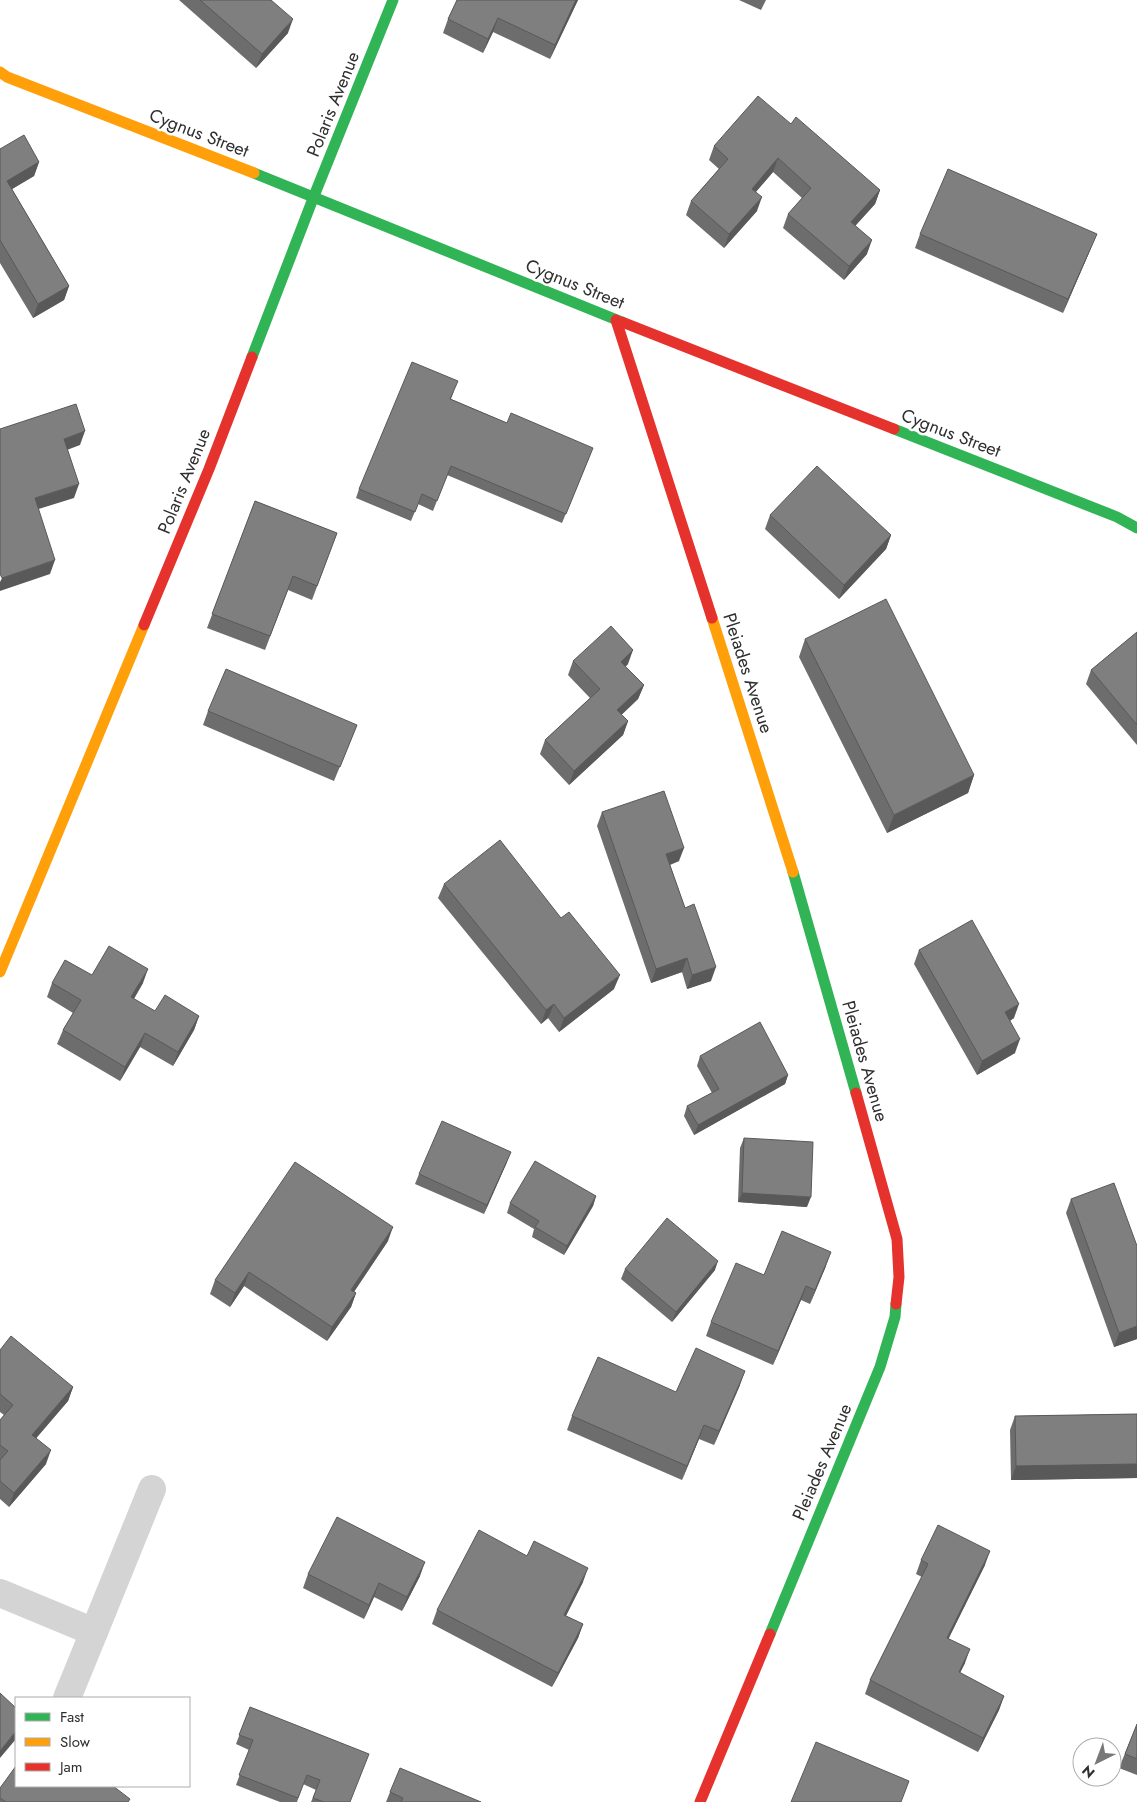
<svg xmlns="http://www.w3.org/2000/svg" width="1137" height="1802" font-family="Jost,sans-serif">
<rect width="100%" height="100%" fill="#fff"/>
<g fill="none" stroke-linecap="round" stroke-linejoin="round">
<g stroke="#d4d4d4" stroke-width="28">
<path d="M0,1593L94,1632L152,1489"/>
<path d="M67,1698L94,1632"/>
</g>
<g stroke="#30b455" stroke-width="11">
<path d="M254,173L622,322"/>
<path d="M252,357L314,196L393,0"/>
<path d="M894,429L1117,517L1137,528"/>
<path d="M793,872L856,1093"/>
<path d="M770,1634L880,1367L895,1317L896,1304"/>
</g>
<g stroke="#ff9f0a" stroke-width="11">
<path d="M0,72L7,77L254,173"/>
<path d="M712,618L793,872"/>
<path d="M0,972L144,625"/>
</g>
<g stroke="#e5322d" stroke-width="11">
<path d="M616,320L712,618"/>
<path d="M622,322L894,429"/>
<path d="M144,625L209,469L252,357"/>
<path d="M856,1093L897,1239L899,1277L896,1304"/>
<path d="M700,1802L770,1634"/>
</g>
</g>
<g fill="#6d6d6d">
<path d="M179,0H271L288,33L256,68Z"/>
<path d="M457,0H578L550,59L493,32L483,53L443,33L448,19Z"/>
<path d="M739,0H766L761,10Z"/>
<path d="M791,124L880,190L875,204L855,226L867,254L844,280L783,228L788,214L802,198L773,172L756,192L757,211L724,248L686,215L691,201L719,169L709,160L714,146Z"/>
<path d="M0,149L39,162L34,176L12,189L69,286L64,300L33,318L0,263Z"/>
<path d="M920,234L1091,248L1063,313L915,248Z"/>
<path d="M454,391L451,399L589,458L562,523L447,475L433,511L418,504L411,521L356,498L359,489Z"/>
<path d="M255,501L337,533L312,600L288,590L265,650L207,628Z"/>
<path d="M770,515L891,535L886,549L839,599L765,529Z"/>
<path d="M1137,632V745L1086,684L1091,670Z"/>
<path d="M805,639L974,775L968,793L887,833L799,657Z"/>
<path d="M573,661L628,664L625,667L644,685L638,699L621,715L628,721L623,735L569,785L540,754L545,740L590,698L568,675Z"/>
<path d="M208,711L357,725L334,781L203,725Z"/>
<path d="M602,812L679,861L670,865L711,981L687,989L682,972L651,983L597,826Z"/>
<path d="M444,884L561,918L614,989L559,1032L548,1018L541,1024L438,898Z"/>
<path d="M919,950L1014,1018L1010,1021L1015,1053L977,1075L914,964Z"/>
<path d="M92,975L143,983L134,999L155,1011L199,1016L194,1030L173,1066L140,1047L120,1081L57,1044L63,1030L73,1013L47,997L52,983Z"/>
<path d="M700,1056L788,1075L785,1084L694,1135L684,1116L687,1106L712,1093L697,1066Z"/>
<path d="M744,1138L807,1207L738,1202L740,1148Z"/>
<path d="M507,1162L484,1214L415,1184L419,1174Z"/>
<path d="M596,1196L593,1206L564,1255L532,1237L534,1229L507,1213L510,1203Z"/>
<path d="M1071,1199L1137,1339L1114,1347L1066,1213Z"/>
<path d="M388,1241L354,1291L356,1293L351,1307L327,1341L244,1286L230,1307L210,1294L215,1280Z"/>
<path d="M826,1266L810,1304L801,1300L773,1365L706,1336L711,1322Z"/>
<path d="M625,1269L715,1270L672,1322L621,1279Z"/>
<path d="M0,1350L73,1387L68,1401L36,1438L46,1464L9,1507L0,1499V1420L4,1415L0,1412Z"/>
<path d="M740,1385L714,1445L699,1439L682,1480L567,1430L572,1416L676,1392Z"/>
<path d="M1137,1414V1478L1011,1480L1010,1430L1015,1416Z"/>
<path d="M527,1556L583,1582L566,1616L583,1624L578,1638L552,1687L432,1624L437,1610Z"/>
<path d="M921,1560L985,1565L948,1639L965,1663L960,1673L1004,1696L999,1710L978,1752L865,1694L870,1680L922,1577L916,1574Z"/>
<path d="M308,1574L420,1576L402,1611L374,1597L364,1619L303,1588Z"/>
<path d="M250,1707L350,1802H311L316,1790L303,1784L297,1802H280L236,1785L249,1750L236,1744Z"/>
<path d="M1137,1724V1775L1119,1768Z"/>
<path d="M16,1786L129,1802H0V1788Z"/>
<path d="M390,1792L481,1802H386Z"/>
</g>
<g fill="#595959">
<path d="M576,0H578L550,59L555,45Z"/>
<path d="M498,18L493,32L483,53L488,39Z"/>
<path d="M293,19L288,33L256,68L262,54Z"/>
<path d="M778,158L773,172L746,203L752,189Z"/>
<path d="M39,162L34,176L2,195L7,181Z"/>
<path d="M880,190L875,204L846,236L851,222Z"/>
<path d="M762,197L757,211L724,248L729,234Z"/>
<path d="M1097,234L1091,248L1063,313L1068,299Z"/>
<path d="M872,240L867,254L844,280L849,266Z"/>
<path d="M69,286L64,300L33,318L38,304Z"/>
<path d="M85,431L80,445L59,453L64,439Z"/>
<path d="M79,484L74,498L29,512L35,498Z"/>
<path d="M891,535L886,549L839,599L844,585Z"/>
<path d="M55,560L50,574L0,591V582L2,578Z"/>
<path d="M633,650L628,664L616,676L621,662Z"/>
<path d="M644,685L638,699L612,724L617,710Z"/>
<path d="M628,721L623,735L569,785L574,771Z"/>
<path d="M974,775L968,793L887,833L894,815Z"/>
<path d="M684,848L679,861L661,868L666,854Z"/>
<path d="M687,958L682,972L651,983L656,969Z"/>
<path d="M716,967L711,981L687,989L692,975Z"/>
<path d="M148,969L143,983L126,1011L131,997Z"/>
<path d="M620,975L614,989L559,1032L564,1018Z"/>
<path d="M554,1004L548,1018L541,1024L546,1010Z"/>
<path d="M1019,1004L1014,1018L1000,1026L1005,1012Z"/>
<path d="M199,1016L194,1030L173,1066L178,1052Z"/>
<path d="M145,1033L140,1047L120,1081L125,1067Z"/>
<path d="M1020,1039L1015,1053L977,1075L982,1061Z"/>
<path d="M788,1075L785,1084L694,1135L698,1125Z"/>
<path d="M511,1152L507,1162L484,1214L487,1205Z"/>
<path d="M742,1193L811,1197L807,1207L738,1202Z"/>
<path d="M596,1196L593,1206L564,1255L567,1246Z"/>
<path d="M393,1227L388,1241L346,1304L351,1290Z"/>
<path d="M831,1252L826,1266L810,1304L815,1290Z"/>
<path d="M718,1261L715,1270L672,1322L676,1312Z"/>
<path d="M249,1272L244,1286L230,1307L235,1293Z"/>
<path d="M806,1286L801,1300L773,1365L778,1351Z"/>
<path d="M356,1293L351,1307L327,1341L332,1327Z"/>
<path d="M1137,1326V1339L1114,1347L1119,1333Z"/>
<path d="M745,1371L740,1385L714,1445L719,1431Z"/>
<path d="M73,1387L68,1401L27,1449L32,1435Z"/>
<path d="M704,1425L699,1439L682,1480L687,1466Z"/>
<path d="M51,1450L46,1464L9,1507L14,1493Z"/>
<path d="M1137,1464V1478L1011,1480L1016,1466Z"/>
<path d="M990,1551L985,1565L942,1652L947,1638Z"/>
<path d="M425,1562L420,1576L402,1611L407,1597Z"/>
<path d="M588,1568L583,1582L559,1629L564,1615Z"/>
<path d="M379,1583L374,1597L364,1619L369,1605Z"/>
<path d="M583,1624L578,1638L552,1687L558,1673Z"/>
<path d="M970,1649L965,1663L953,1686L959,1672Z"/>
<path d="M1004,1696L999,1710L978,1752L983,1738Z"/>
<path d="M16,1731V1739L0,1758V1751Z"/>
</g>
<g fill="#7f7f7f" stroke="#595959">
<path d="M200,0H271L293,19L262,54Z"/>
<path d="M457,0H576L555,45L498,18L488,39L448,19Z"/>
<path d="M758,96L791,124L796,117L880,190L851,222L872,240L849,266L788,214L811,188L778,158L752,189L762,197L729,234L691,201L728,159L714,146Z"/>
<path d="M24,135L39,162L7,181L69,286L38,304L0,240V149Z"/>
<path d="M948,169L1097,234L1068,299L920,234Z"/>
<path d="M412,362L458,381L450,399L507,423L511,413L593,448L566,514L451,466L437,501L422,494L415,512L359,489Z"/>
<path d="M76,404L85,431L64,439L79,484L35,498L55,560L2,578L0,574V429Z"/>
<path d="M817,466L891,535L844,585L770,515Z"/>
<path d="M255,501L337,533L317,586L293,576L270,636L212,614Z"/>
<path d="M886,599L974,775L894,815L805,639Z"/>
<path d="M611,626L633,650L621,662L644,685L617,710L628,721L574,771L545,740L600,689L573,661Z"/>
<path d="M1137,632V725L1091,670Z"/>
<path d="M226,669L357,725L340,767L208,711Z"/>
<path d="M664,791L684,848L666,854L685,908L694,904L716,967L692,975L687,958L656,969L602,812Z"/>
<path d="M500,840L561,918L569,912L620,975L564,1018L554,1004L546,1010L444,884Z"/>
<path d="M972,920L1019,1004L1005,1012L1020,1039L982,1061L919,950Z"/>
<path d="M109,946L148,969L131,997L155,1011L165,995L199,1016L178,1052L145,1033L125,1067L63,1030L81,1000L52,983L65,960L92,975Z"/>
<path d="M760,1022L788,1075L698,1125L687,1106L719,1089L700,1056Z"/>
<path d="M442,1121L511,1152L487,1205L419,1174Z"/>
<path d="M744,1138L813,1142L811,1197L742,1193Z"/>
<path d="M535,1161L596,1196L567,1246L535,1227L539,1221L510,1203Z"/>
<path d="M295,1162L393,1227L351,1290L356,1293L332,1327L249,1272L235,1293L215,1280Z"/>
<path d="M1114,1183L1137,1246V1326L1119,1333L1071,1199Z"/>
<path d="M667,1218L718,1261L676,1312L625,1269Z"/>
<path d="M782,1231L831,1252L815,1290L806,1286L778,1351L711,1322L736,1263L764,1275Z"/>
<path d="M11,1336L73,1387L32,1435L51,1450L14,1493L0,1481V1460L8,1451L0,1445V1420L13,1405L0,1394V1350Z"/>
<path d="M696,1348L745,1371L719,1431L704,1425L687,1466L572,1416L598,1357L676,1392Z"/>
<path d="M1137,1414V1464L1016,1466L1015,1416Z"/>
<path d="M337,1517L425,1562L407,1597L379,1583L369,1605L308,1574Z"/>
<path d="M938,1525L990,1551L947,1638L970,1649L959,1672L1004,1696L983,1738L870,1680L928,1564L921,1560Z"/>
<path d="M479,1530L527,1556L534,1541L588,1568L564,1615L583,1624L558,1673L437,1610Z"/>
<path d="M0,1693L16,1708V1731L0,1751Z"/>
<path d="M250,1707L369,1754L350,1802H324L313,1798L320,1780L307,1775L298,1798L239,1775L253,1740L239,1735Z"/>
<path d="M1137,1724V1759L1125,1754Z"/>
<path d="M816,1742L909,1781L901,1802H791Z"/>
<path d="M16,1766V1786H113L130,1799L128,1802H6L0,1798V1788Z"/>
<path d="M400,1768L481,1802H401L403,1798L390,1792Z"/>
</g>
<g text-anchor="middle" stroke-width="5" stroke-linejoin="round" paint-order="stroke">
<g font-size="18" fill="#2f2f2f" stroke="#fff">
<text transform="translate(333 104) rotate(-68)" y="6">Polaris Avenue</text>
<text transform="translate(199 133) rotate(21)" y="6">Cygnus Street</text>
<text transform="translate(575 284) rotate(22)" y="6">Cygnus Street</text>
<text transform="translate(951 433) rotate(21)" y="6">Cygnus Street</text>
<text transform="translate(184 481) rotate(-68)" y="6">Polaris Avenue</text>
<text transform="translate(748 673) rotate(72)" y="6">Pleiades Avenue</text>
<text transform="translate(865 1061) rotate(74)" y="6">Pleiades Avenue</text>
<text transform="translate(822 1462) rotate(-67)" y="6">Pleiades Avenue</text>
</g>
</g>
<rect x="15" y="1697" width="175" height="90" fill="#ffffff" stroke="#acacac"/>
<rect x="25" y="1713" width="25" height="8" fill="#30b455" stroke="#acacac"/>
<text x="60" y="1722" font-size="15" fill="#2f2f2f">Fast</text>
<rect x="25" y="1738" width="25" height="8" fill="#ff9f0a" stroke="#acacac"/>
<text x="60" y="1747" font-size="15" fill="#2f2f2f">Slow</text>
<rect x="25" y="1763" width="25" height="8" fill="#e5322d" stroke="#acacac"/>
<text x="60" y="1772" font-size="15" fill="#2f2f2f">Jam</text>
<g transform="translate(1097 1762) rotate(222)"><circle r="24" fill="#ffffff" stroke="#acacac"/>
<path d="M0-4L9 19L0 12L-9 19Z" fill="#787878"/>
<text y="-8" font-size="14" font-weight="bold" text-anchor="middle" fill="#2f2f2f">N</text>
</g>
</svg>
